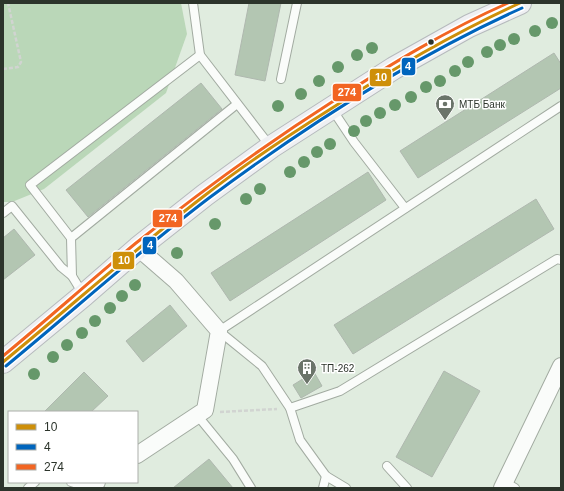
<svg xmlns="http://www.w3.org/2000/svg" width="564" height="491" font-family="Arial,sans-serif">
<rect width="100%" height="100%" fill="#e0ecdf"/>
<path fill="#bad7b8" d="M3,3H181L187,34L166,93L44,189L12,202H3Z"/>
<g fill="#b3c6b2" stroke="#afb8af">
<path d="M249,3H281L265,81L235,75Z"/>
<path d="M554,53L561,64V88L418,178L400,151Z"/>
<path d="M201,83L222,109L88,217L66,190Z"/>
<path d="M368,172L386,200L230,301L211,273Z"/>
<path d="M536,199L554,229L353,354L334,325Z"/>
<path d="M14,229L35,255L3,280V238Z"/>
<path d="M170,305L187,326L143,362L126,341Z"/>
<path d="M444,371L480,391L432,477L396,457Z"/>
<path d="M84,372L108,396L91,412H44Z"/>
<path d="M314,372L322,386L301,398L293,385Z"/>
<path d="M209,459L233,488H173Z"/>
</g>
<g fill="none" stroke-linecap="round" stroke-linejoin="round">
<g stroke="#a2aba1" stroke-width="10">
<g id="service">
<path d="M193,3L200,55L270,146"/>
<path d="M281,79L297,3"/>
<path d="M332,109L354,142L405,208"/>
<path d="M3,213L12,206L61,267L72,276"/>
<path d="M71,238L237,104"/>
<path d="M83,294L72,276L71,238L30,185L200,55"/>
<path d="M290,408L340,391L557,259L561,260"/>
<path d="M197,415L233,459L251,488"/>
<path d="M387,466L407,488"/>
<path d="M71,482L89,488"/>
<path d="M505,482L515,488"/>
<path d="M28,488L35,482"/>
<path d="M323,488L326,476"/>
<path d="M346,488L326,476L300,440L290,408L262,366L219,331L561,106"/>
</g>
</g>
<g stroke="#a2aba1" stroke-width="18">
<g id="minor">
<path d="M137,455L205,410L219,331L176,281L138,248"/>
<path d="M89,488L97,482"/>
<path d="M502,488L561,366"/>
</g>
</g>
<g stroke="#b6babd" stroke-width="24">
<path id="primary" d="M3,362L84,295L138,248L205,195L271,147L394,68L469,26L520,3"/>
</g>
<g stroke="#d1d4d1" stroke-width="2.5" stroke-dasharray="4 2" stroke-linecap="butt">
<path d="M3,69L18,67L21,62L8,3"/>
<path d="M220,412L277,409"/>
</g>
<use href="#service" stroke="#fafcfa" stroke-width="8"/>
<use href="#minor" stroke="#fafcfa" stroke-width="16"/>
<use href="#primary" stroke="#eff0f3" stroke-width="22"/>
<g stroke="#fff" stroke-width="6">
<path id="bus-1" d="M3,362C70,307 135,249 204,196C244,165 286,137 329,110C392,69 452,34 520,3"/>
</g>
<g stroke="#fff" stroke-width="6">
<path id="bus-2" d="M6,366C74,310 139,251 209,198C307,125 411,58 522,8"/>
</g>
<g stroke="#fff" stroke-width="6">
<path id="bus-3" d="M3,356C48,319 91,280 136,243C200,192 266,144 335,100C391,64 447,30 508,3"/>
</g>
<use href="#bus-1" stroke="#ce8f09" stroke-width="3"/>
<use href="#bus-2" stroke="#0065bd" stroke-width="3"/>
<use href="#bus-3" stroke="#f26522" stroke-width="3"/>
</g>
<g fill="#66986a">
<circle cx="552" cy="23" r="6"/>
<circle cx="535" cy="31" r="6"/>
<circle cx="514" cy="39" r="6"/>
<circle cx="500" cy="45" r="6"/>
<circle cx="372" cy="48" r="6"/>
<circle cx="487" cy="52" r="6"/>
<circle cx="357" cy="55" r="6"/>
<circle cx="468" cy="62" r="6"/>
<circle cx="338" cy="67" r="6"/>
<circle cx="455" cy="71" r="6"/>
<circle cx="319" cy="81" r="6"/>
<circle cx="440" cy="81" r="6"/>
<circle cx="426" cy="87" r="6"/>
<circle cx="301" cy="94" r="6"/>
<circle cx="411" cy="97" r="6"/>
<circle cx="395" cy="105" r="6"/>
<circle cx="278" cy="106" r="6"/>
<circle cx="380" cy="113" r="6"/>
<circle cx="366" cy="121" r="6"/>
<circle cx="354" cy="131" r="6"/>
<circle cx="330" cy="144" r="6"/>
<circle cx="317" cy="152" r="6"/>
<circle cx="304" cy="162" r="6"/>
<circle cx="290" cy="172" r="6"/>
<circle cx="260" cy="189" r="6"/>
<circle cx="246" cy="199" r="6"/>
<circle cx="215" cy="224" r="6"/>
<circle cx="177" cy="253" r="6"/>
<circle cx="135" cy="285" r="6"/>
<circle cx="122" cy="296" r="6"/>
<circle cx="110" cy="308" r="6"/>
<circle cx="95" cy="321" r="6"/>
<circle cx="82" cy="333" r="6"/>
<circle cx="67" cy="345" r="6"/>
<circle cx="53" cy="357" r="6"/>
<circle cx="34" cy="374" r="6"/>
</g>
<defs>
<g id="bank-pin" transform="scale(1)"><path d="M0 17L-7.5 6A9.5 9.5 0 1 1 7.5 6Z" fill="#6b746a" stroke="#fff"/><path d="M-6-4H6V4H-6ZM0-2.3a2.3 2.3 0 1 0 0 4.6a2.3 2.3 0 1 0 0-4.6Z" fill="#fff"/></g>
<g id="building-pin" transform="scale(1)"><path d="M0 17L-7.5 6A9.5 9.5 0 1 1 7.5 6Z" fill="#6b746a" stroke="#fff"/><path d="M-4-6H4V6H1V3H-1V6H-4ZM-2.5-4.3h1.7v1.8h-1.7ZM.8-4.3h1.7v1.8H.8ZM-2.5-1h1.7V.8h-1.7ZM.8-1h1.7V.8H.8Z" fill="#fff"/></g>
</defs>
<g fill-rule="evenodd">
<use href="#bank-pin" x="445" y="104"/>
<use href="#building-pin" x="307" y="368"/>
</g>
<circle fill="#2c342b" stroke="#fff" stroke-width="1.5" cx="431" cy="42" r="3.5"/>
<g text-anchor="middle" stroke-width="3" stroke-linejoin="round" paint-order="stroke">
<g font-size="10" fill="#2c342b" stroke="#fff" text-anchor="start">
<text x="459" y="108">МТБ Банк</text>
<text x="321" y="372">ТП-262</text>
</g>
</g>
<g stroke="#fff" stroke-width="1.5">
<rect x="401" y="57" width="15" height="19" rx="4" fill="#0065bd"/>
<rect x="369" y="68" width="23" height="19" rx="4" fill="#ce8f09"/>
<rect x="332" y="83" width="30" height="19" rx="4" fill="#f26522"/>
<rect x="152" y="209" width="31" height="19" rx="4" fill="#f26522"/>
<rect x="142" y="236" width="15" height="19" rx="4" fill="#0065bd"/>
<rect x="112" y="251" width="23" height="19" rx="4" fill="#ce8f09"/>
</g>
<g font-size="11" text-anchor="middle" font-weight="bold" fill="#fff">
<text x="408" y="70">4</text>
<text x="381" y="81">10</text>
<text x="347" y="96">274</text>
<text x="168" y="222">274</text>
<text x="150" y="249">4</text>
<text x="124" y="264">10</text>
</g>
<rect width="564" height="491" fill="none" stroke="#2c342b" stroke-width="8"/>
<rect x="8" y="411" width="130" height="72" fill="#ffffff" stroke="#abaeaa"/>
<rect x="16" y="424" width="20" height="6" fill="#ce8f09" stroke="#abaeaa"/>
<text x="44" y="431" font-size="12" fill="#2c342b">10</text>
<rect x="16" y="444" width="20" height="6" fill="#0065bd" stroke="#abaeaa"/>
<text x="44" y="451" font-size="12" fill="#2c342b">4</text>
<rect x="16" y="464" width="20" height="6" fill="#f26522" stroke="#abaeaa"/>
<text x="44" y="471" font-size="12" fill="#2c342b">274</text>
</svg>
